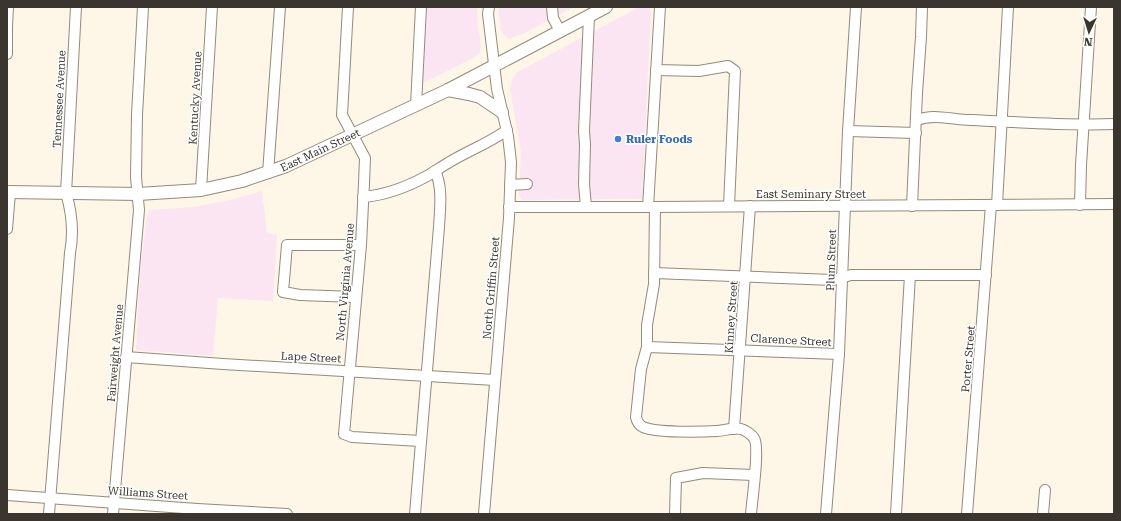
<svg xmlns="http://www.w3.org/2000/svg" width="1121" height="521" font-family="'Roboto Serif',serif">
<rect width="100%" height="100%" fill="#fef6e7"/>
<g fill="#fce5f2">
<path d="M421,7H477L478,28L481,44L480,53L473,58L417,86Z"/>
<path d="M498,7H573L523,34L508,39L501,31Z"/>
<path d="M639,7H649L651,10L642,199L522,200L519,195L521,152L510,89L512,80L517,73L525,68Z"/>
<path d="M262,191L267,233L277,235L273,301L218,298L213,356L136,350L140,273L147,215L150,210L193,207L230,200Z"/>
</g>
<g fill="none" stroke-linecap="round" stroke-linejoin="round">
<g stroke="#948a7a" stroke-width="12">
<g id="minor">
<path d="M348,7L342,115L365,158L364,183L361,245L344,434L352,437L420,441"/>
<path d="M552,7L553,18L560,31"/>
<path d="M7,27L8,7"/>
<path d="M7,29V54"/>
<path d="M656,70L699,71L728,66L735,71L729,206"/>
<path d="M416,105L421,7"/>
<path d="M917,120C934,113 952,120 971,120C1018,122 1066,126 1114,124"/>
<path d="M848,131L916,133"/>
<path d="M268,173L280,7"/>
<path d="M510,185L527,184"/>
<path d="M201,190L212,7"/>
<path d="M363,197C386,195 407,187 427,176C434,172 441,167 448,163C467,151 488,144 507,130"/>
<path d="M997,205L1008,7"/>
<path d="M1080,205L1081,165L1091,7"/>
<path d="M912,206L917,93L921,37L922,7"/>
<path d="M509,207H655L1114,204"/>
<path d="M586,207L584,184L585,145L584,131L589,16"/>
<path d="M648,207L660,7"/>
<path d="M655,207L654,284L647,325V347L641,369L636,417C637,422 639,425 643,427C656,433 701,432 717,431C725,431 732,427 741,429C745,430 751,434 754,438C760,447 752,500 751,514"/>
<path d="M7,229L10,192"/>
<path d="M654,273L833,280L851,275H986"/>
<path d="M355,297L300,295L283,292L287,245H361"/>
<path d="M647,347L839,354"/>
<path d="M126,357L223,364L495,380"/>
<path d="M734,429L750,206"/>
<path d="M7,495L197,509L287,514"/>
<path d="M49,514L70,253C74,232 72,213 66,193L76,7"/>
<path d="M113,514L139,210L136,177L137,115L143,7"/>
<path d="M415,514L439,227C440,209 443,187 435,171"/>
<path d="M484,514L509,218L511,162L508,136L497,89L488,14L489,7"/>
<path d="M675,514L676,478L703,473L754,475"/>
<path d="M826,514L839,354L848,131L856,7"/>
<path d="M896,514L910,275"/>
<path d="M967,514L991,205"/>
<path d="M1043,514L1045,490"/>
</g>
</g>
<g stroke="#948a7a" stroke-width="14">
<g id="major">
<path d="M448,90L469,94L480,97L502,112"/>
<path d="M7,192L138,194L201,190L242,181L286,166L448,90L606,7"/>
</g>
</g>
<use href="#minor" stroke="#fff" stroke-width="10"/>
<use href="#major" stroke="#fff" stroke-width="12"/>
</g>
<circle fill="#3f7fe0" stroke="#fff" stroke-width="1.5" cx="618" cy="139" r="4"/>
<g text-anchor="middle" stroke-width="3" stroke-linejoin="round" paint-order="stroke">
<g font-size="11" fill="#3a362f" stroke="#fff">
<text transform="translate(195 98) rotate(-87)" y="4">Kentucky Avenue</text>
<text transform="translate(59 99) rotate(-87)" y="4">Tennessee Avenue</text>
<text transform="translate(320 150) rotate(-25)" y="4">East Main Street</text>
<text x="811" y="198">East Seminary Street</text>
<text transform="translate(831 260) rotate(-88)" y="4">Plum Street</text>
<text transform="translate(345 282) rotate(-85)" y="4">North Virginia Avenue</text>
<text transform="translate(491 288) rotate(-85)" y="4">North Griffin Street</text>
<text transform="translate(731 317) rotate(-86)" y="4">Kinney Street</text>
<text transform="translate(791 340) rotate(3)" y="4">Clarence Street</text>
<text transform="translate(115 353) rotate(-85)" y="4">Fairweight Avenue</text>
<text transform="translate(311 357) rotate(3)" y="4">Lape Street</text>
<text transform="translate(968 359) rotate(-85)" y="4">Porter Street</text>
<text transform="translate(148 493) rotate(4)" y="4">Williams Street</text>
</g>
<g font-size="11" font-weight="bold" fill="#366cbe" stroke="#fff" text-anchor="start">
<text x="626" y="143">Ruler Foods</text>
</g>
</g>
<rect width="1121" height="521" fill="none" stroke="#3a362f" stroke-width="16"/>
<g transform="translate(1089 32) rotate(184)" stroke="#ffffff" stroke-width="3" paint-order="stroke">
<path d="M0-3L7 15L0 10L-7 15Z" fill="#3a362f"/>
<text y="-6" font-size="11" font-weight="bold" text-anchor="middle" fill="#3a362f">N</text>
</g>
</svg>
